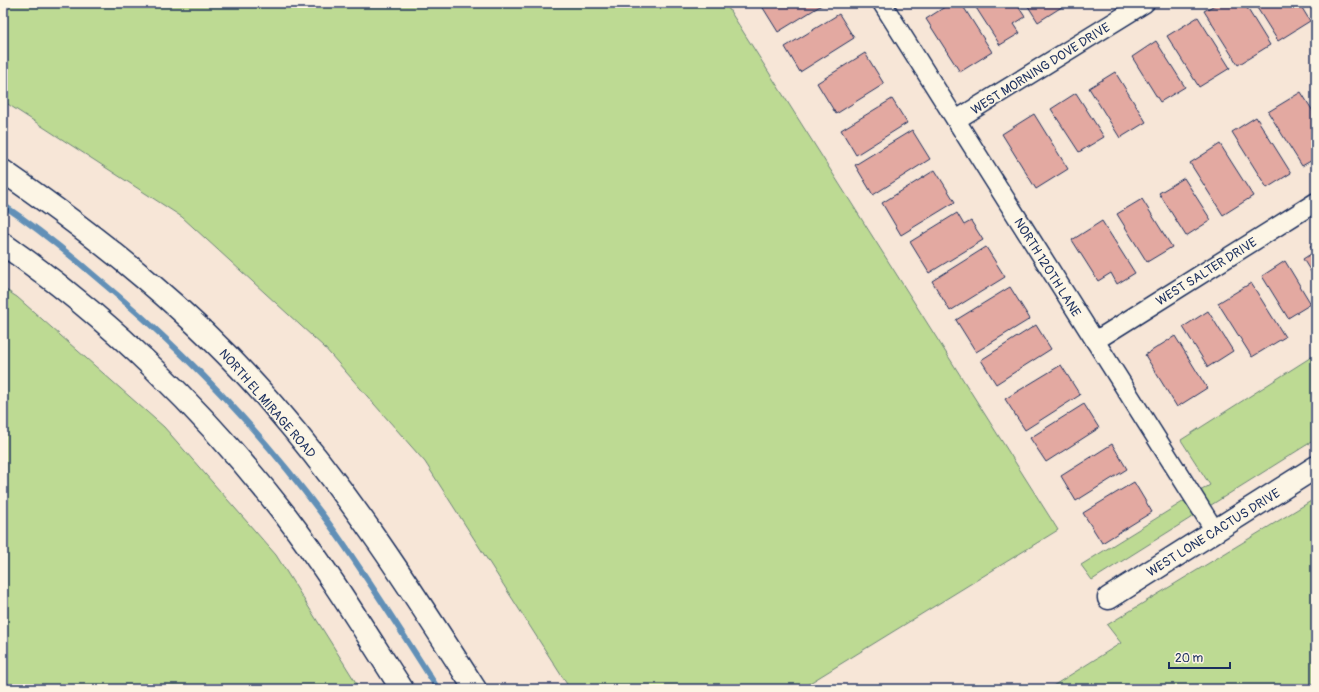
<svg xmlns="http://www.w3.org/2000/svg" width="1319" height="692" font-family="Pangolin,sans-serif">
<rect width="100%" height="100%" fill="#f7e6d7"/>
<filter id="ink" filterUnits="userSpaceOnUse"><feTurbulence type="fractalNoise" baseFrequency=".025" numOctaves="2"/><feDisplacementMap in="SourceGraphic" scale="8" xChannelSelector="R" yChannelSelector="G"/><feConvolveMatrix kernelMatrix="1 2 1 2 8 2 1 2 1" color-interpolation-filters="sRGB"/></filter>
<g filter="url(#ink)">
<g fill="#bdda93" stroke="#6c8478">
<path d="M3,3H725L1058,530L800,689H570L425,462L324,347L182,217L3,101Z"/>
<path d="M3,288L17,297L164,427L276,555L360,689H3Z"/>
<path d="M1316,354V439L1092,580L1081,565L1210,485L1181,440Z"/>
<path d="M1316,498V689H1048L1121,643L1107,625Z"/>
</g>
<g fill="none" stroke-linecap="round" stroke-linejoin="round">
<path stroke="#6290b7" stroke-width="6" d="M3,205C36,227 67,252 97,278C186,352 267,437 335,532C371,583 404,636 438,689"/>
</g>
<g fill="#e3a9a1" stroke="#1b2f5e">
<path d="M760,3H825L778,32Z"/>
<path d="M951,3H961L992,52L960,72L926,19Z"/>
<path d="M973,3H1016L1025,17L1014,24L1020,33L1000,45Z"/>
<path d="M1026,3H1068L1038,22Z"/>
<path d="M1218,3H1244L1270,45L1238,65L1204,11Z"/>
<path d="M1254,3H1299L1310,21L1278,41Z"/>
<path d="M839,14L854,38L800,72L785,47Z"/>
<path d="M1198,17L1230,68L1199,87L1167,36Z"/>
<path d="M1156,41L1185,87L1160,102L1132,57Z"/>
<path d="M865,53L884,84L836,114L817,83Z"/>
<path d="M1115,72L1146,122L1120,138L1089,88Z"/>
<path d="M1301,92L1316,116V158L1302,166L1268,112Z"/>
<path d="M1076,93L1104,137L1079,152L1051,109Z"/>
<path d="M892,99L907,123L856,155L841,130Z"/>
<path d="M1034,114L1068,169L1036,189L1002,134Z"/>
<path d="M1256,117L1291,173L1267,188L1232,132Z"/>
<path d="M912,130L930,159L873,195L855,165Z"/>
<path d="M1220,144L1253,196L1223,215L1190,163Z"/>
<path d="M935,170L955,202L901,235L882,203Z"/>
<path d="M1184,178L1211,220L1186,236L1159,193Z"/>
<path d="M1142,199L1172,247L1147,262L1117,214Z"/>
<path d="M957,213L964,225L971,221L983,240L929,273L910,242Z"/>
<path d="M1102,221L1135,273L1117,284L1111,273L1098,281L1072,240Z"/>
<path d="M1316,242V280L1303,259L1314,252L1310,246Z"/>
<path d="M986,247L1005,277L950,311L932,281Z"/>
<path d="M1285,261L1311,304L1288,318L1262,276Z"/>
<path d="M1251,283L1285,337L1252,357L1218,303Z"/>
<path d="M1010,287L1030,319L976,352L956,320Z"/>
<path d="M1208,311L1233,351L1208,367L1183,327Z"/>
<path d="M1036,325L1051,349L996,384L981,360Z"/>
<path d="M1175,336L1207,388L1177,407L1145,355Z"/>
<path d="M1061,365L1080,395L1025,430L1005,399Z"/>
<path d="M1084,404L1099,428L1046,462L1030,438Z"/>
<path d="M1112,444L1127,469L1076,501L1061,476Z"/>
<path d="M1134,482L1152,512L1102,543L1083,513Z"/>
</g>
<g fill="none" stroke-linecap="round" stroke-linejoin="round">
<g stroke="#1b2f5e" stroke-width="21">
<g id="street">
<path d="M882,3L1215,531"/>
<path d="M956,120L1145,3"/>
<path d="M1095,341L1316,202"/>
</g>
</g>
<g stroke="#1b2f5e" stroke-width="25">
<g id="secondary">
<path d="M3,171C101,239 195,314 273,405C351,495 411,589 475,689"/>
<path d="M3,244C109,317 207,414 286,516C328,571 364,630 402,689"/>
<path d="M1109,598L1316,467"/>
</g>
</g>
<use href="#street" stroke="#fcf5e5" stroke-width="18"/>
<use href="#secondary" stroke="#fcf5e5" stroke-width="22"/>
</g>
</g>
<g text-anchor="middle" stroke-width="3" stroke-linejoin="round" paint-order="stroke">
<g font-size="13" fill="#1b2f5e" stroke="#fcf5e5">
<text transform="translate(1040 68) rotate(-32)" y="5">WEST MORNING DOVE DRIVE</text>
<text transform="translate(1048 267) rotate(58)" y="5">NORTH 120TH LANE</text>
<text transform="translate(1206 271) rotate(-32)" y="5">WEST SALTER DRIVE</text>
<text transform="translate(268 403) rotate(49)" y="5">NORTH EL MIRAGE ROAD</text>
<text transform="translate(1213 532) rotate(-32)" y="5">WEST LONE CACTUS DRIVE</text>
</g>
</g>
<rect width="1319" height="692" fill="none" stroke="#fcf5e5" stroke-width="16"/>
<rect x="8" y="8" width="1303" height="676" fill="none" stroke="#1b2f5e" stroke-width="1.5" filter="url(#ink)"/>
<path d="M1169 662v6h61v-6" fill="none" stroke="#1b2f5e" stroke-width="2"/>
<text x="1175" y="662" font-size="12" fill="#1b2f5e" stroke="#fcf5e5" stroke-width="3" paint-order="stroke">20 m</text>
</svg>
